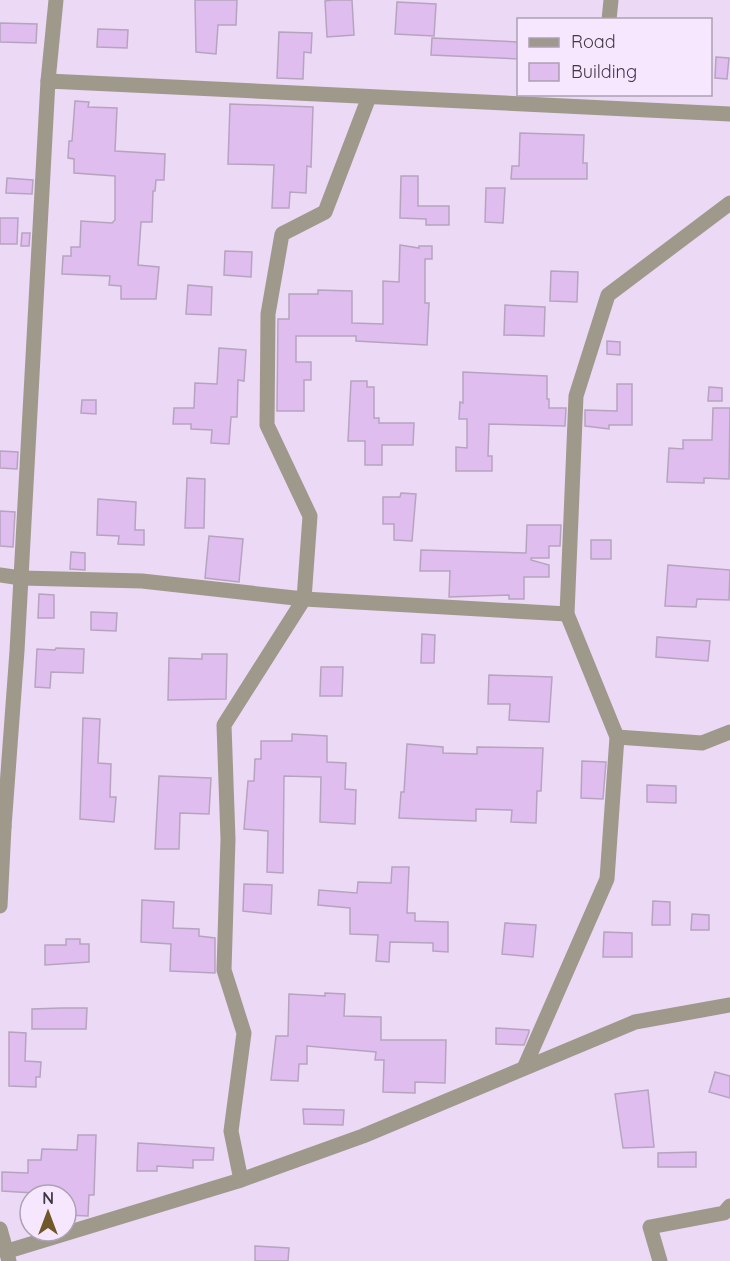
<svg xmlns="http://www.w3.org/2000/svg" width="730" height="1261" font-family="Quicksand,sans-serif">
<rect width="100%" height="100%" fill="#ecd9f5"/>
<g fill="#dfbdef" stroke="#b6a4bf" stroke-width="1.5">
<path d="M195,0H237L236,25H218L216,54L196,52Z"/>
<path d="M333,0H352L354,35L327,37L325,1Z"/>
<path d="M397,2L436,4L434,36L395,34Z"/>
<path d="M0,23L37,24L36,43L0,42Z"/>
<path d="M98,29L128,30L127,48L97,47Z"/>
<path d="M279,32L312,33L311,53L304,52L303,79L277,78Z"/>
<path d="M432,38L519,42V59L431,55Z"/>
<path d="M716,57L729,58L727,79L715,78Z"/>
<path d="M75,101L89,102L88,107L117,108L115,151L165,154L164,180H156L155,191H153L152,222H141L138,265L159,267L156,299H121V286L109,285L110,276L62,274L63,256H71V247H80L81,221L112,223L115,220V176L74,173V159L68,158L69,141H72Z"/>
<path d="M230,104L313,107L311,167L307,166L306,193L290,192L289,208H272L274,165L228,164Z"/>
<path d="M520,133L584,135L583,163H587V179H511L512,166H519Z"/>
<path d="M401,176H418V206H449V225H426V219L400,218Z"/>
<path d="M7,178L33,180L32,194L6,193Z"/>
<path d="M486,188H505L503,223L485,222Z"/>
<path d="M0,218H18L17,244H0Z"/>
<path d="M22,233H30L29,246H21Z"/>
<path d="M400,245L419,248V246H432V259H425V303H429L427,345L356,341V336H296V362H311V380H304V411H277L278,319H289V294H318V290L352,291V323L383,324V281L399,282Z"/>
<path d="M225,251L252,252L251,277L224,275Z"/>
<path d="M551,271L578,272L577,302L550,301Z"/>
<path d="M188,285L212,287L211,315L186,314Z"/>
<path d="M505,305L545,307L544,336L504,335Z"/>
<path d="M607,341L620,342V355L607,354Z"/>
<path d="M219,348L246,350L244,381L238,380L237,417H231L229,444L211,443L212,430L191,429V424H173L174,408H194L195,383L217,384Z"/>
<path d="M463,372L547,376V399H549V408H566L565,426L489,424L488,456H492V471H456V447L467,448V419H459L460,402L463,403Z"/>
<path d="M351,381H367V387H374V418H379V423H414L413,445H382V465H365V441H348Z"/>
<path d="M617,384H632V425H609V429L585,426V410L617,411Z"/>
<path d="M709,387L722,388V401H708Z"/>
<path d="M82,400H96V414L81,413Z"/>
<path d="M713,408H730L729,479L704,478V483L667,482L669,448L683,449V440H712Z"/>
<path d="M0,451L18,452L17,469L0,468Z"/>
<path d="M187,478L205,479L204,528H185Z"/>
<path d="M401,493L416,494L412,541L394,540V524H383V497H400Z"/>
<path d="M98,499L136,502L135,530H144V545L118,544L119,536L97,535Z"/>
<path d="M0,511L15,512L13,547L0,546Z"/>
<path d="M527,525H561L560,546H549V558H531V560L549,565V577H524V599H509V595L449,597L450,571H420L421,550L526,553Z"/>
<path d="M209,536L243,539L239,582L205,578Z"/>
<rect x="591" y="540" width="20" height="19"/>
<path d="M71,552L85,553V570L70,569Z"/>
<path d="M668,565L730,570L729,600L697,599L696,607L665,606Z"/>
<path d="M39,594L54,595V618H38Z"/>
<path d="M91,612L117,613L116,631L91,630Z"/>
<path d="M422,634L435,635L434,663H421Z"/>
<path d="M657,637L710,641L708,661L656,657Z"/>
<path d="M56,648L84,649L83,673L51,672L50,688L35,687L37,649L55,650Z"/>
<path d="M202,654H227L226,699L168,700L169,658L202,659Z"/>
<path d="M321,667H343L342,696H320Z"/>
<path d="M489,675L552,677L549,722L509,720L510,704H488Z"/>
<path d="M83,718L100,719L98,763L111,764L110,797H116L114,822L80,819Z"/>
<path d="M292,734L327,736V762L346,763L345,789L356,790L355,824L320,822L321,777L284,776L283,873L267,872L268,831L244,829L248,781H254L255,759H261V741H292Z"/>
<path d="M407,744L443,747V753L477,754V747L543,748L541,791H537L536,823L511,822L512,810L476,809V821L399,818L401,792H404Z"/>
<path d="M582,761L606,762L603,799L581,798Z"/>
<path d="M159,776L211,778L209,814L180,813L179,849H155Z"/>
<path d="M647,785L676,786V803L647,802Z"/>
<path d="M392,867H409L407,913H415V921L448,922V952L433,951V943L390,942L389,962L376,961L378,935L350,934V908L318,905L319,890L357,893L358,882L391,883Z"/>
<path d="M244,884L272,885L271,914L243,911Z"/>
<path d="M142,900L174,902L173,928L199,929V936L215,938V973L170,971L171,944L141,942Z"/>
<path d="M653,901L670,902V925H652Z"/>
<path d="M692,914L709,915V930H691Z"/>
<path d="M505,923L536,925L533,957L502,954Z"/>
<path d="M604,932L632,933V957H603Z"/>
<path d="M66,939H80V944H89V962L45,965V945H66Z"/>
<path d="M325,993L345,994L344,1016L381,1017V1040H446L445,1083L415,1082V1093L383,1092L384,1060H375L376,1052L307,1046V1064H299L298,1081L271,1080L276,1036H288L289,994L325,996Z"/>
<path d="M61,1008H87L86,1029H32V1009Z"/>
<path d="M496,1028L529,1030V1032L524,1045L496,1044Z"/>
<path d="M9,1032L26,1033L25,1061L41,1062L40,1077H36V1087L9,1086Z"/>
<path d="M715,1072L730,1076V1098L709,1092Z"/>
<path d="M648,1090L654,1147L623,1148L615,1094Z"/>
<path d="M303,1109L344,1110L343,1125L304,1124Z"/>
<path d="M78,1135H96L94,1195H89L88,1216L66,1215V1195L2,1191V1172L28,1173V1160H41L42,1149L77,1150Z"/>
<path d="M138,1143L214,1148L213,1160H193V1168L157,1166V1171H137Z"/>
<path d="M696,1152V1167H658V1153Z"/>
<path d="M255,1246L289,1248L288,1261H255Z"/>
</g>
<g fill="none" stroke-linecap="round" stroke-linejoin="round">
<g stroke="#9f998c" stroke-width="15">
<path d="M609,20L611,0"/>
<path d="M48,81L56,0"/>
<path d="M0,575L21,578L142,581L304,599L567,614"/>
<path d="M617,737L702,743L730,732"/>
<path d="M0,826L4,827L0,906"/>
<path d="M4,827L17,651L48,81L730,114"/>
<path d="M525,1066L607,879L617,737L567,614L576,396L608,295L730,203"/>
<path d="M241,1180L231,1131L244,1033L224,970L228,839L224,725L304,599L310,516L267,425L268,314L282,234L325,212L369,97"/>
<path d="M0,1229L9,1261"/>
<path d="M8,1251L241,1180L363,1136L635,1022L730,1005"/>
<path d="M660,1261L650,1227L724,1213L730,1206"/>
</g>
</g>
<rect x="517" y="18" width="195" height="78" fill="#f7e7fe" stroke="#ada1b3" stroke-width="1.5"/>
<rect x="529" y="38" width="30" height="9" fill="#9f998c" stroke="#ada1b3" stroke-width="1.5"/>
<text x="571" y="48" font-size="18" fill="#3f3743">Road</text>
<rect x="529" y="63" width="30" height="18" fill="#dfbdef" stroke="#ada1b3" stroke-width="1.5"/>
<text x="571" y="78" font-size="18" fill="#3f3743">Building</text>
<g transform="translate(48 1213)"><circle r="28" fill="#f7e7fe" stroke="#ada1b3" stroke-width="1.5"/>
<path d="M0-4.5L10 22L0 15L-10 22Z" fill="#6f5727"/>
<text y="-9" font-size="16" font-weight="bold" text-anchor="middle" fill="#3f3743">N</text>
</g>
</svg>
